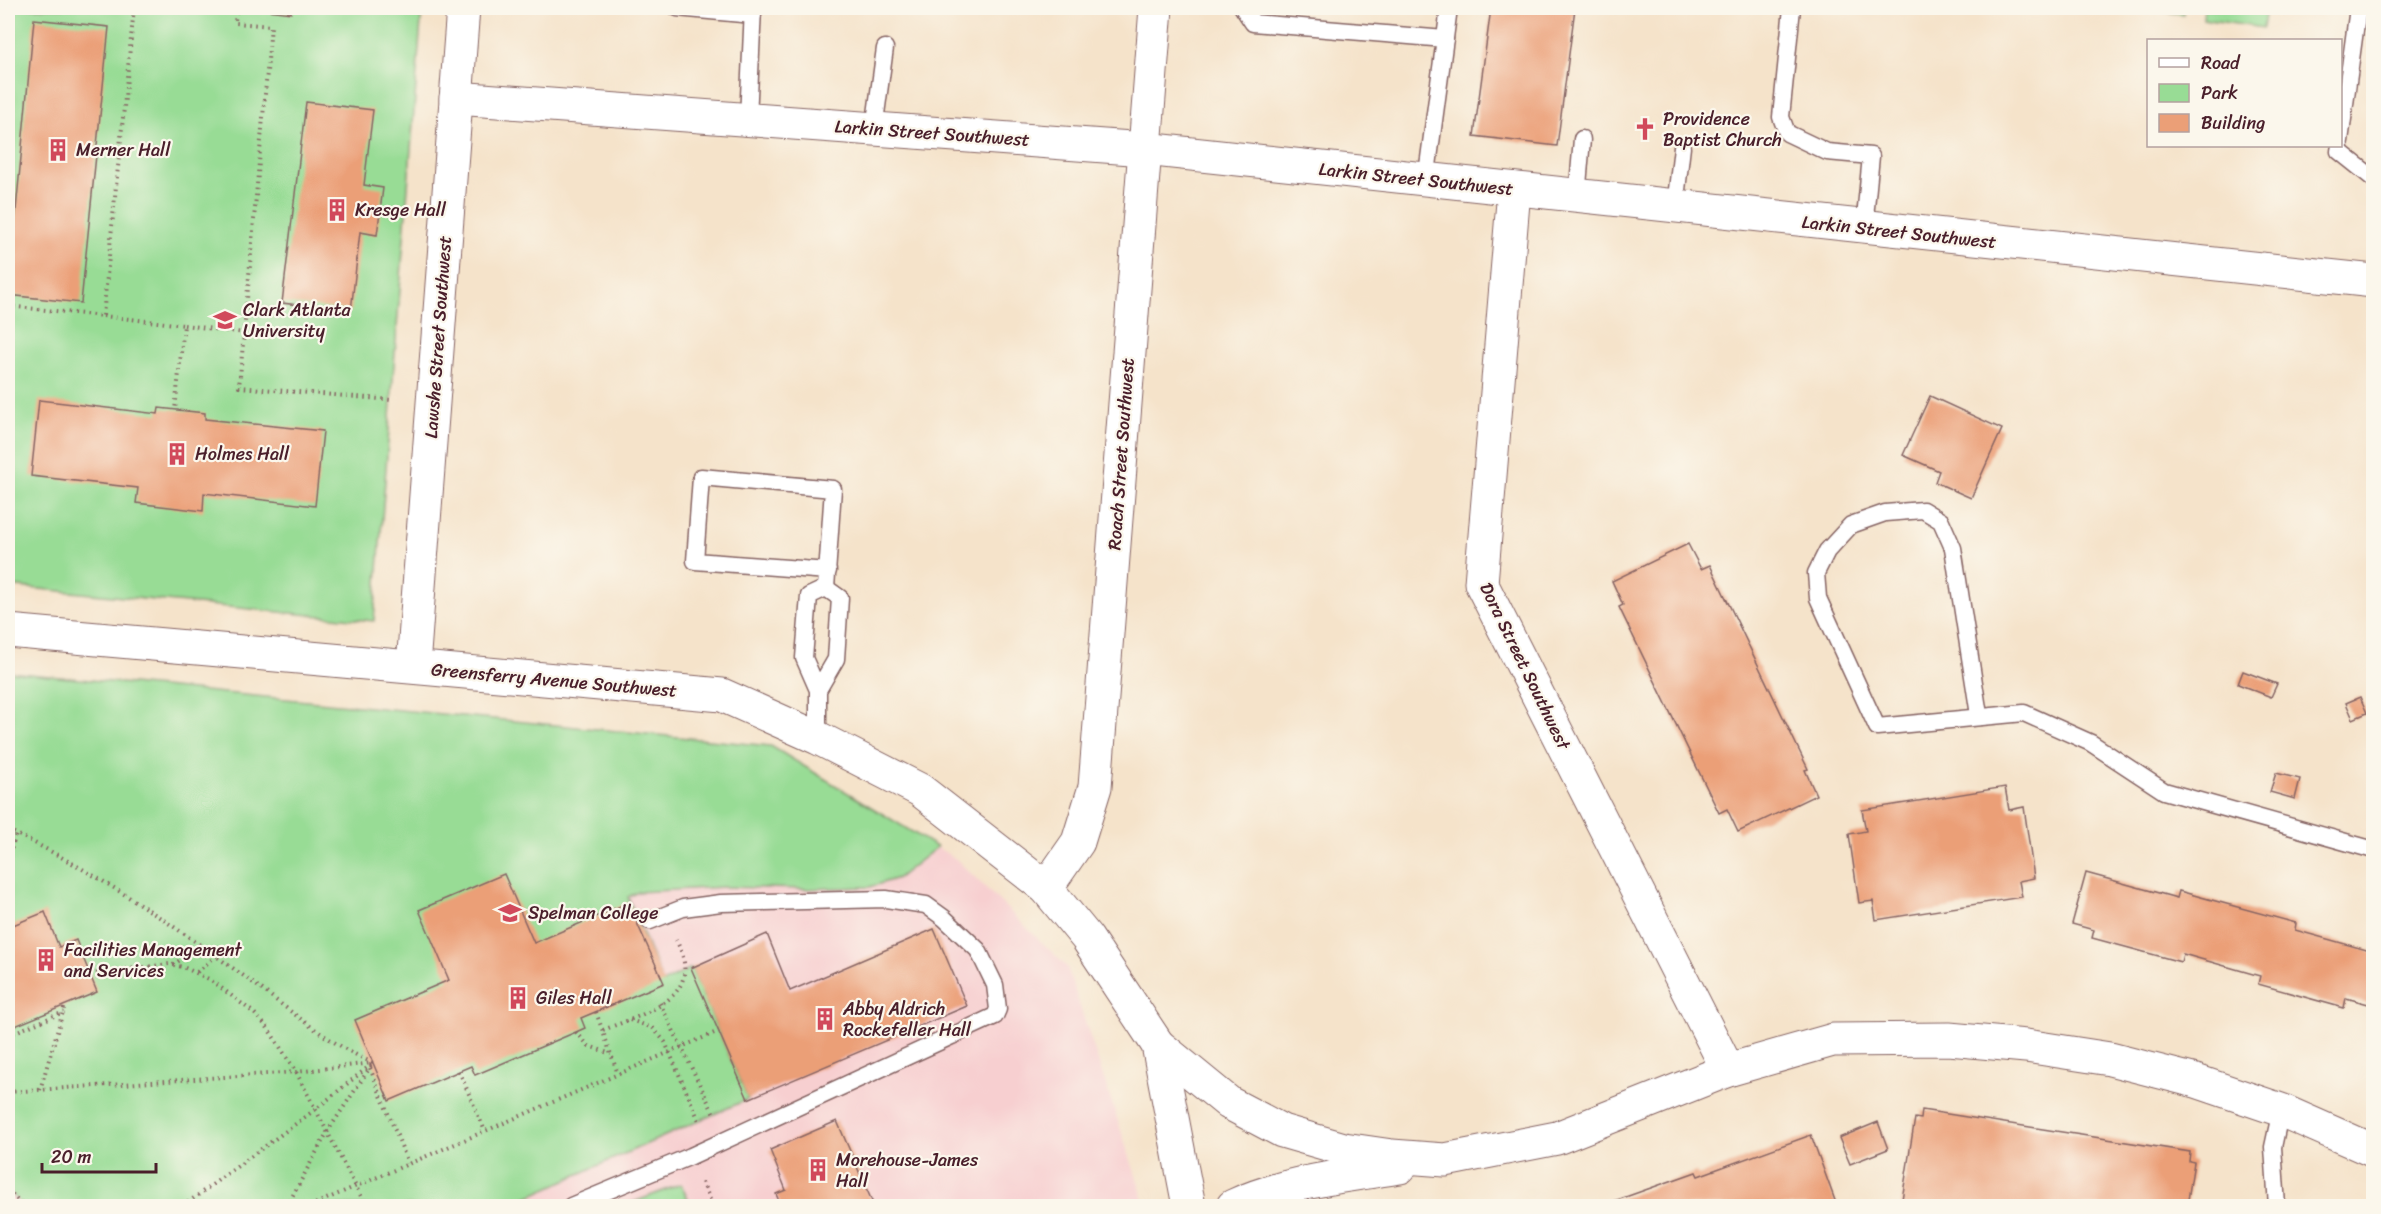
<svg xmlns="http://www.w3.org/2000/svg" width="2381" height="1214" font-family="Sriracha,sans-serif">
<rect width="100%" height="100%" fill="#fbf7ec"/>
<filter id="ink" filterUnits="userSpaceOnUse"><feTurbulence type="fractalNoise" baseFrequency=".0167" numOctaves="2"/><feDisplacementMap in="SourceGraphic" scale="12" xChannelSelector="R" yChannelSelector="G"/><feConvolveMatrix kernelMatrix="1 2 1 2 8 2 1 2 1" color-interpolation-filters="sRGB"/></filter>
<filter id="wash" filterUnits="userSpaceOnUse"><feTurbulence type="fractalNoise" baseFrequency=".008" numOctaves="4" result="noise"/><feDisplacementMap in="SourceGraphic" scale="24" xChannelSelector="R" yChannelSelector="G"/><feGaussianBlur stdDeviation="1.35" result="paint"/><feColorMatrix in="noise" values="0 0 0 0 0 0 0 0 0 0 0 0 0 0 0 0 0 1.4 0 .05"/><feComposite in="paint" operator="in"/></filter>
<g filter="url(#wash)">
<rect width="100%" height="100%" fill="#f5e3ca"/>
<path fill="#f7cfd0" d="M8,672L771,746L956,859L1067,967L1146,1206H8Z"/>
<g fill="#98dc95" stroke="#717e60" stroke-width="1.5">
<path d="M8,8H422L374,621L8,586Z"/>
<path d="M2131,8H2183V14Z"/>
<path d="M2204,8H2266L2263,28L2203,19Z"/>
<path d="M8,672L771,746L937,847L898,878L870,887L805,889L724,887L638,892L628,897L663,983L691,968L748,1099L507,1206H23L8,1190Z"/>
<path d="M681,1184L691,1206H624Z"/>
</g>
<g id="blocks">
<g fill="#eb9f77">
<path d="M250,8H292L291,13Z"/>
<path d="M1491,8H1575L1557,146L1474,136Z"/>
<path d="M34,19L109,27L81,303L8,295Z"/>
<path d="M306,102L373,110L364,185L383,188L377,235L360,232L351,311L282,303Z"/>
<path d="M1930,396L2002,429L1971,498L1935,482L1939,471L1903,455Z"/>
<path d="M39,400L158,414L159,408L205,413V419L323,431L315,506L204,493L203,511L136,503L138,488L31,476Z"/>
<path d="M1688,544L1701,569L1710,565L1808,769L1805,770L1816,795L1738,832L1727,809L1719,813L1619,607L1623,605L1612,581Z"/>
<path d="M2243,671L2277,684L2271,697L2238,684Z"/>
<path d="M2360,697L2367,713L2353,719L2346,703Z"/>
<path d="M2276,773L2300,779L2295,799L2270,792Z"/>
<path d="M2005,787L2009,810L2024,807L2034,878L2019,881L2022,897L1876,920L1873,901L1859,903L1849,834L1866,831L1862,810Z"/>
<path d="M2086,873L2177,898L2179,891L2296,923L2295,930L2374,952L2372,1005L2346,998L2344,1008L2258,984L2260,976L2183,954L2181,962L2092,938L2094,930L2072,924Z"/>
<path d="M504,874L534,943L628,903L664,983L581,1018L585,1028L576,1032L475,1075L471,1066L389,1101L355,1020L449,980L419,910Z"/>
<path d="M45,912L59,947L76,940L97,992L8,1029V927Z"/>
<path d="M934,929L967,1006L748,1099L691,968L767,934L790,991Z"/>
<path d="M1922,1110L2190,1152L2189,1161L2194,1162L2187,1206H1901L1915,1118L1921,1119Z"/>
<path d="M837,1121L874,1206H781L776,1194L786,1190L770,1150Z"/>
<path d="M1878,1122L1888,1149L1850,1164L1839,1138Z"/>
<path d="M1811,1135L1837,1206H1600L1696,1172L1698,1176Z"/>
</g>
</g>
</g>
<g filter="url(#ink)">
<use href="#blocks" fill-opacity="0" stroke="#866463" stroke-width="1.5"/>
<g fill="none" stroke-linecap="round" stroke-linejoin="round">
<g stroke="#866463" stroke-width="19">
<g id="service">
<path d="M677,8L753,15"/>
<path d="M1243,8L1253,23L1445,39"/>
<path d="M1792,8L1781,117L1787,133L1827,152L1871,156L1864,228"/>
<path d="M748,119L753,8"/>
<path d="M874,129L885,48"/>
<path d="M2340,141L2358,8"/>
<path d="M2340,146L2339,151L2374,179"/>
<path d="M1426,181L1449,8"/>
<path d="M1577,197L1582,139"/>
<path d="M1675,207L1682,147"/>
<path d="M826,588L833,489L701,477L695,561L828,571"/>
<path d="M818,690L836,659L840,598L826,588L809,596L804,658L818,690V738"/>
<path d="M1979,715L1953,548L1941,521L1923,510L1885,513L1851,525L1827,551L1816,573L1818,598L1877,727L2024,713L2091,743L2164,791L2374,850"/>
<path d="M571,1206L691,1156L995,1016L998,1009L995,985L978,950L944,918L926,905L886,899L721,903L683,908L650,921"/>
<path d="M2277,1206L2273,1147L2281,1110"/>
</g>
</g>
<g stroke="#866463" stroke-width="35">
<g id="minor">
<path d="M456,98L1145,149L2374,281"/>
<path d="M1514,190L1481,583L1728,1070"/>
<path d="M8,631L722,695L818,738L920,790L1046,888L1087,938L1158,1045L1189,1206"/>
<path d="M413,666L463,8"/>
<path d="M1046,888L1078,842L1095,787L1156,8"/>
<path d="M1158,1045L1229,1103L1282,1131L1344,1149L1392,1156L1445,1160L1557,1138L1728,1070L1833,1040L1949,1039L2026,1046L2110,1059L2196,1081L2281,1110L2374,1151"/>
<path d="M1233,1206C1284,1182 1344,1176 1400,1167"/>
</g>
</g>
<g stroke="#866463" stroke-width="4" stroke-dasharray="1.5 4.5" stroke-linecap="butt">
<path d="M8,306L103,316L134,8"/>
<path d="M103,316L184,325L175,410"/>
<path d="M184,325L244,333L271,26L235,23L236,8"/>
<path d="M244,333L239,387L392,400"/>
<path d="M8,830C91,869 166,920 241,974C283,1004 325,1042 373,1063"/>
<path d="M8,860L16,834"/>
<path d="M173,965L201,945"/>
<path d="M197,972L216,956"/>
<path d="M90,974L169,964L183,967L211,980L254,1013L267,1027L295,1070L366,1206"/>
<path d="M660,1003L715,1116"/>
<path d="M596,1012L618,1074"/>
<path d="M630,1020L653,1028L665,1042L700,1123"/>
<path d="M603,1030C646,1013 707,998 676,940"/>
<path d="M576,1032L589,1046L611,1054"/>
<path d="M8,1035L64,1012"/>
<path d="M370,1068L408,1163"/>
<path d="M459,1071L485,1131"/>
<path d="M40,1090L65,1005"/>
<path d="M8,1092L296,1072L372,1063"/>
<path d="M702,1182L713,1206"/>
<path d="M8,1190L23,1206"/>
<path d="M183,1206L316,1109L373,1063"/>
<path d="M287,1206L328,1131L371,1066"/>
<path d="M310,1206L719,1031"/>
</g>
<use href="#service" stroke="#fff" stroke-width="16"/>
<use href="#minor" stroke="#fff" stroke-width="33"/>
</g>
</g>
<defs>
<g id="church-bare" transform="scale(1.8)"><path d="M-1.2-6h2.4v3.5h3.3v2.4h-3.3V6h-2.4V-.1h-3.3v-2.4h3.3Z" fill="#d1495b" stroke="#fbf7ec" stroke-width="2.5" paint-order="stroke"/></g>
<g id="building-bare" transform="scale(1.8)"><path d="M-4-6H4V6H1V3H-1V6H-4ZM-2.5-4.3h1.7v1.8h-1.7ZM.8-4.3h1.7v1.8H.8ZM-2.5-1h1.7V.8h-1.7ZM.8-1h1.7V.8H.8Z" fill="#d1495b" stroke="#fbf7ec" stroke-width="2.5" paint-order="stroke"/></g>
<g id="university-bare" transform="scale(1.8)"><path d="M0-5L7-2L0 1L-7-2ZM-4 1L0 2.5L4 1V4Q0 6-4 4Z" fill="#d1495b" stroke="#fbf7ec" stroke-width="2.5" paint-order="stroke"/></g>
</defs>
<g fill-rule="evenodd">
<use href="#church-bare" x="1645" y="129"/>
<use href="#building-bare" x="58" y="150"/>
<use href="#building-bare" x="337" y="210"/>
<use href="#university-bare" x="225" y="320"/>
<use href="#building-bare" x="177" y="454"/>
<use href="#university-bare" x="510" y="913"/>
<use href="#building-bare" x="46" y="960"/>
<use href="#building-bare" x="518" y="998"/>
<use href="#building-bare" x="825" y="1019"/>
<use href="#building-bare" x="818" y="1170"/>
</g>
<g text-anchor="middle" stroke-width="4.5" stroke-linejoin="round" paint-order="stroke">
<g font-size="18" fill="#4a1f2b" stroke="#fbf7ec" text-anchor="start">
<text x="1663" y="125">Providence<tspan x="1663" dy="21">Baptist Church</tspan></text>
<text x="76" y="156">Merner Hall</text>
<text x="355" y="216">Kresge Hall</text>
<text x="243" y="316">Clark Atlanta<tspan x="243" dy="21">University</tspan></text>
<text x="195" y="460">Holmes Hall</text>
<text x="528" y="919">Spelman College</text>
<text x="64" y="956">Facilities Management<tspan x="64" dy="21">and Services</tspan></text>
<text x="536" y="1004">Giles Hall</text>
<text x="843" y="1015">Abby Aldrich<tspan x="843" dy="21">Rockefeller Hall</tspan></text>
<text x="836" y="1166">Morehouse-James<tspan x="836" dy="21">Hall</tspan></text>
</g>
<g font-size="18" fill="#4a1f2b" stroke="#fbf7ec">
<text transform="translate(932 133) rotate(4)" y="6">Larkin Street Southwest</text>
<text transform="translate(1416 179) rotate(6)" y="6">Larkin Street Southwest</text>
<text transform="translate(1899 232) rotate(6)" y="6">Larkin Street Southwest</text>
<text transform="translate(438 337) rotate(-86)" y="6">Lawshe Street Southwest</text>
<text transform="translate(1121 454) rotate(-86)" y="6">Roach Street Southwest</text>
<text transform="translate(1525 666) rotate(64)" y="6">Dora Street Southwest</text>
<text transform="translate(554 680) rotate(5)" y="6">Greensferry Avenue Southwest</text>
</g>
</g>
<rect width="2381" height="1214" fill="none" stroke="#fbf7ec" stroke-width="30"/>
<rect x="2147" y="39" width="195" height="108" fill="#fbf7ec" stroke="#b4a19f" stroke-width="1.5"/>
<rect x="2159" y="58" width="30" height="9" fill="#ffffff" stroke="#b4a19f" stroke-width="1.5"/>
<text x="2201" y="69" font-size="18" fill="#4a1f2b">Road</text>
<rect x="2159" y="84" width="30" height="18" fill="#98dc95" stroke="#b4a19f" stroke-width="1.5"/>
<text x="2201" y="99" font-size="18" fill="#4a1f2b">Park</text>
<rect x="2159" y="114" width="30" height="18" fill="#eb9f77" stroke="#b4a19f" stroke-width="1.5"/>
<text x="2201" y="129" font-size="18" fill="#4a1f2b">Building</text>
<path d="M42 1163v9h114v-9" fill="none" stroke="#4a1f2b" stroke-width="3"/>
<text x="51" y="1163" font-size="18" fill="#4a1f2b" stroke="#fbf7ec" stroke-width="4.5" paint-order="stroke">20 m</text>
</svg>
